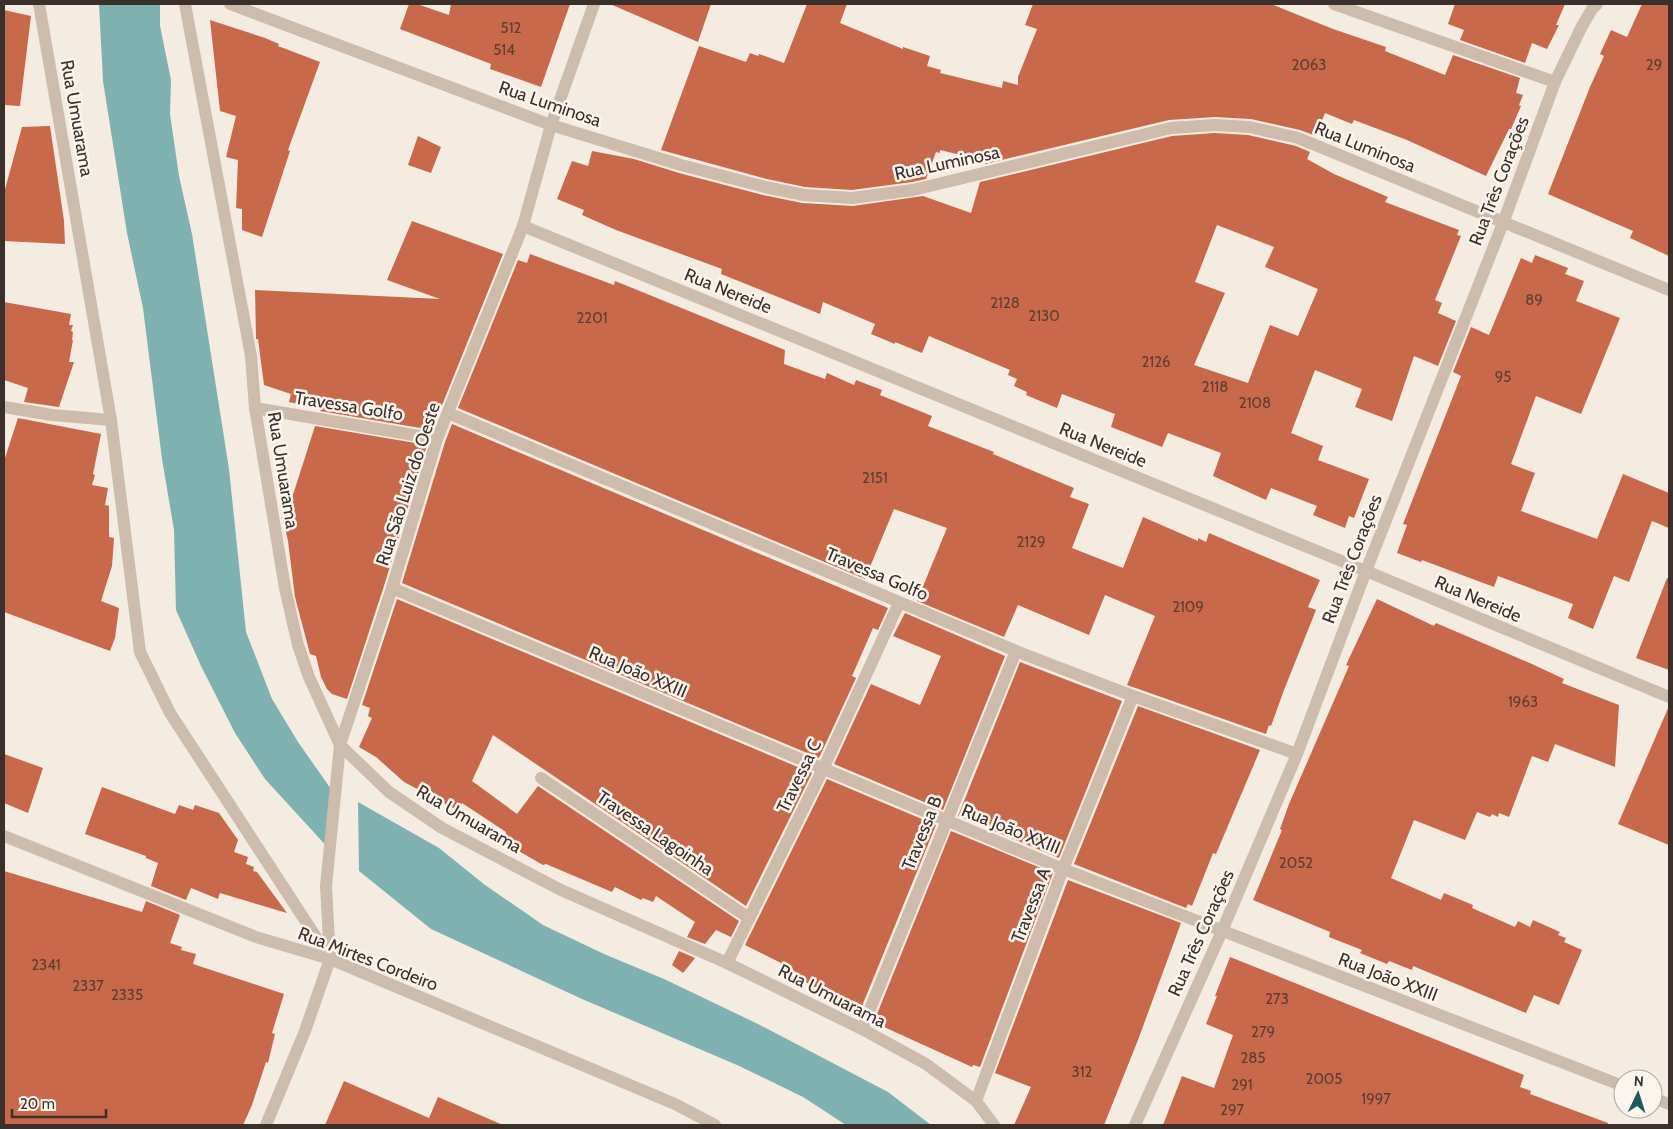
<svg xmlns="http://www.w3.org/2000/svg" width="1673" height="1129" font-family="Cabin,sans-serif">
<rect width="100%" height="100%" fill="#f4ebe1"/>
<g fill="#7fb0b2">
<path d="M99,4H160V26L171,80L170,114L179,176L192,234L229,469L246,632L272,699L298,742L331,789V851L265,779L235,733L201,666L176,610L174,530L162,459L143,308L127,233L103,81Z"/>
<path d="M358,802L439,848L485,885L543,925L604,954L664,979L758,1024L888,1092L931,1125H846L803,1097L737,1065L582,999L431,929L359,871Z"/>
</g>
<g fill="#c8694b" fill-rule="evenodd">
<path d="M409,4H417L449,15L451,4H570L541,87L490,69L491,64L400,29Z"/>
<path d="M610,4H711L698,42Z"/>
<path d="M807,4H847L840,23L903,49V47L930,56L927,66L941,70L940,73L1002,88L1003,81L1018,85V77L1037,29L1025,25L1033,4H1271L1333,29L1386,47L1385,51L1445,75L1453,55L1520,78L1516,93L1523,95L1519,105L1521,106L1511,129H1509L1486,176L1407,140L1354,120L1352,124L1325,113L1316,136L1300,130L1251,119L1215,117L1169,120L985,164L986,161L940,150V153L936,152L926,179L912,182L852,190L805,187L767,179L661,150L699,46L746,62L750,53L758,56L759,54L784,63Z"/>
<path d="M1455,4H1565L1556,25H1559L1547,49L1532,43L1525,63L1460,40L1464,30L1448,24Z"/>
<path d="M1642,4H1669V256L1630,238L1633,231L1548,194L1590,87L1604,56L1600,54L1611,30L1627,37Z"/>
<path d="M4,10L31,16L20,106L4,105Z"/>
<path d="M210,20L265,38L279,44L278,46L320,62L288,150L290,151L262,237L242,230V209L236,208L238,160L226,157L236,116L220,111Z"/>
<path d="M50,126L64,221L65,244L4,241V193L22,127Z"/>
<path d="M1215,133L1248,135L1296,146L1310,152L1307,159L1334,174L1388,197L1385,202L1459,230L1457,235L1461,236L1435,300L1442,303L1438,313L1456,321L1438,366L1414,356L1392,421L1355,407L1362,389L1315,370L1291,433L1323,446L1318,460L1369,479L1354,518L1349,516L1345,528L1313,515L1317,506L1271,488L1266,500L1213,476L1221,453L1168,433L1162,447L1111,427L1115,414L1062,394L1057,408L1026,395L1027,392L1014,386L1017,379L1008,375L1010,370L929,336L922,353L895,342V344L871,334L875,324L823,302L820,314L793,303L721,274L722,269L616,230L582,215L584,210L557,199L572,161L588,166L592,151L634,159L679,173L763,195L802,203L853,206L923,196L971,213L980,182L1172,136ZM1217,225L1274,247L1265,267L1318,289L1298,336L1270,325L1248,383L1194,365L1225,293L1195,282Z"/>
<path d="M418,136L441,147L431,173L408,165Z"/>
<path d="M412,221L503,254L432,430L320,411L321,409L289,402L291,394L264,385L258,339H256V336L255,290L440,299L387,280Z"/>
<path d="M530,254L614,285L615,281L785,350L784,364L825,379L827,373L854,385L856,380L882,390L880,395L932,416L928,426L994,452L993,454L1074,488L1070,497L1089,504L1072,548L1123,568L1143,517L1198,541V538L1206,542L1209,533L1320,580L1308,607L1316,610L1284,690L1271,726L1269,725L1266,734L1127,685L1155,616L1105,595L1089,635L1018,605L1004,637L917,601L947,528L894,509L865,579L458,408L518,260L527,263Z"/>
<path d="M1535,255L1568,268L1565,274L1584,281L1576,301L1620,318L1581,414L1536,396L1511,464L1535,473L1521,511L1597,539L1623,474L1669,493V528L1652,521L1629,582L1614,576L1593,629L1568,618L1573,604L1498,576L1494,587L1422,560L1421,562L1397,553L1407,525L1403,524L1461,376L1453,372L1471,327L1489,335L1521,258L1532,263Z"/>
<path d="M4,302L71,314L69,325H73L71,331L73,332L72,340H73L69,362H74L59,407L24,402L28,388L4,380Z"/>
<path d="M18,418L101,434L93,474L95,475L92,485L108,488L105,505L109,506V537L114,538L112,566L101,601L119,608L115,638L110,651L4,612V461Z"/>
<path d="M452,424L888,608L878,630L873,628L852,676L856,678L819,758L402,583L445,442Z"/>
<path d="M315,426L427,445L384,586L347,699L332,694L327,689L321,677L316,656L310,654L295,597L288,541L284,523Z"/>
<path d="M1667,578L1669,579V670L1636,658Z"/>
<path d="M397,599L812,773L746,906L493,735L472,781L517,814L538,786L739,921L731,937L716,930L705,944L687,937L695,922L656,896L653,902L643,898L641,900L615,887L612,892L546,864L543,865L517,850L503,840L506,832L462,803L459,811L404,782L376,757L359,747L372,718L368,716L370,708L362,705Z"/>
<path d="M1377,599L1434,626L1436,623L1532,664L1564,679L1562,683L1619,705L1615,767L1555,744L1548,762L1532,756L1509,817L1499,813L1498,817L1492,814L1490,817L1477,812L1465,840L1414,820L1391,878L1441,900L1444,893L1473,905L1472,908L1515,927L1518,921L1530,927L1533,920L1560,932L1558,935L1566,938L1564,942L1582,950L1559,1005L1534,995L1526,1013L1413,966L1412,970L1389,961L1387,964L1360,953L1362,950L1329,937L1330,932L1253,900L1282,830L1280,829L1289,804L1349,666L1346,665Z"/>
<path d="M905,613L1005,656L943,810L834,764L871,684L920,705L941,656L893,636Z"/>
<path d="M1020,662L1122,701L1059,858L958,816Z"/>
<path d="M1138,706L1260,750L1216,854L1213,853L1192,906L1188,904L1186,908L1074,864Z"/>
<path d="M1669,706V845L1618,824Z"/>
<path d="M4,754L43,768L28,813L4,803Z"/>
<path d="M827,779L936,825L860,1011L790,974L793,969L745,945Z"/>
<path d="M102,787L175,814L179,805L193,810L195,805L219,813L238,840L234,852L248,857L246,864L254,867L253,871L257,872L287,913L220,893L218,899L191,888L186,900L151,886L158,863L146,858V856L85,834Z"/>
<path d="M951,831L1053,873L980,1067L973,1065L972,1067L884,1027L885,1025L875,1019Z"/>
<path d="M4,871L142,912L146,901L180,915L170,943L182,947L181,950L196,954L193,964L284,994L272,1033L275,1034L268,1063L266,1062L252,1105L243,1125H4Z"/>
<path d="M1068,880L1181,923L1138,1040L1104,1125H1014L1031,1087L995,1073Z"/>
<path d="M679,951L695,958L683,973L672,965Z"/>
<path d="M1230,957L1524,1075L1520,1087L1531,1091L1530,1094L1608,1123V1125H1163L1182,1076L1214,1088L1233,1035L1206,1024L1217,996H1215Z"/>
<path d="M344,1081L429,1118L438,1097L503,1125H325Z"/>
</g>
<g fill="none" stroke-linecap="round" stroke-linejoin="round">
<g stroke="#cdbbac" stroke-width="12">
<path d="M39,4L111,420L140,652L170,713L329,957"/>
<path d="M185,4L251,356L255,408L285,588L298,645L309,677L340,745L389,792L442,828L561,890L727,963L862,1029L926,1064L976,1101L994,1125"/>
<path d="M230,4L551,125L681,165L765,187L804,195L852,198L913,190L1171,128L1215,125L1249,127L1298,138L1669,290"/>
<path d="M1334,4L1555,82"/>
<path d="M523,226L1366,571L1669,697"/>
<path d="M4,407L52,415L111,420"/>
<path d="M255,408L437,439"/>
<path d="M448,413L1016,651L1133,696L1297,754"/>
<path d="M392,588L1063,869L1623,1086"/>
<path d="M541,778L749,918"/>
<path d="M4,836L256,937L330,959L675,1104L715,1125"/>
<path d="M727,963L823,769L899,603"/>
<path d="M862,1029L1016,651"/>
<path d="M1653,1098L1669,1104"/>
<path d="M976,1101L1063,869L1133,696"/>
<path d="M266,1125L305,1031L330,959L326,886L340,745L392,588L437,439L523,226L551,125L594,4"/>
<path d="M1135,1125L1222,931L1297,754L1366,571L1503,223L1555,82L1581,28L1592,9L1597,4"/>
</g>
</g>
<g text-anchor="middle" stroke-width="5" stroke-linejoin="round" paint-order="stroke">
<g font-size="15" fill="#5e3e33">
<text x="511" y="33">512</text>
<text x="504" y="55">514</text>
<text x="1309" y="70">2063</text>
<text x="1654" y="70">29</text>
<text x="1534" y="305">89</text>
<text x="1005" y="308">2128</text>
<text x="1044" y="321">2130</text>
<text x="592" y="323">2201</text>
<text x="1156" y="367">2126</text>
<text x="1503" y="382">95</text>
<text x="1215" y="392">2118</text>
<text x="1255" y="408">2108</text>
<text x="875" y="483">2151</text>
<text x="1031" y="547">2129</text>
<text x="1188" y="612">2109</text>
<text x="1523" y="707">1963</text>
<text x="1296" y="868">2052</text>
<text x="46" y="970">2341</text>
<text x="88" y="991">2337</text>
<text x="127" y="1000">2335</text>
<text x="1277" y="1004">273</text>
<text x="1263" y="1037">279</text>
<text x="1253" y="1063">285</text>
<text x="1082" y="1077">312</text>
<text x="1324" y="1084">2005</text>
<text x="1242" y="1090">291</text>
<text x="1376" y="1104">1997</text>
<text x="1232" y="1115">297</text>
</g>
<g font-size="18" fill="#3b302b" stroke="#fbf5ee">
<text transform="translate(550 104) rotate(19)" y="6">Rua Luminosa</text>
<text transform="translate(77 118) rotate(80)" y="6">Rua Umuarama</text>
<text transform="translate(1365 147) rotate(22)" y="6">Rua Luminosa</text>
<text transform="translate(947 163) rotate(-12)" y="6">Rua Luminosa</text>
<text transform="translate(1499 181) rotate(-69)" y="6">Rua Três Corações</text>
<text transform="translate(728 291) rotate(22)" y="6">Rua Nereide</text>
<text transform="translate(349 406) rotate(9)" y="6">Travessa Golfo</text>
<text transform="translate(1103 445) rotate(22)" y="6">Rua Nereide</text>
<text transform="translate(283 470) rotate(81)" y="6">Rua Umuarama</text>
<text transform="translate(408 484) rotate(-72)" y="6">Rua São Luiz do Oeste</text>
<text transform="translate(1352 559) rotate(-69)" y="6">Rua Três Corações</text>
<text transform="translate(877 574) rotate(23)" y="6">Travessa Golfo</text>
<text transform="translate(1478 599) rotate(23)" y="6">Rua Nereide</text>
<text transform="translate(638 672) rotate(23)" y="6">Rua João XXIII</text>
<text transform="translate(799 776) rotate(-64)" y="6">Travessa C</text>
<text transform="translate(469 819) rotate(30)" y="6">Rua Umuarama</text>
<text transform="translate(1011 829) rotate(22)" y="6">Rua João XXIII</text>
<text transform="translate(655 833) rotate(34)" y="6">Travessa Lagoinha</text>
<text transform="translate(922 833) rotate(-68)" y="6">Travessa B</text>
<text transform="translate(1031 905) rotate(-69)" y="6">Travessa A</text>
<text transform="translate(1201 933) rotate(-66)" y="6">Rua Três Corações</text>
<text transform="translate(368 959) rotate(21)" y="6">Rua Mirtes Cordeiro</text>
<text transform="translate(1388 977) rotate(21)" y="6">Rua João XXIII</text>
<text transform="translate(832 996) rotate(27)" y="6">Rua Umuarama</text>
</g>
</g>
<rect width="1673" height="1129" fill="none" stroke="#3b302b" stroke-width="10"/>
<g transform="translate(1638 1094) rotate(4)"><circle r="24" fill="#fbf5ee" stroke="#aea6a0"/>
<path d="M0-4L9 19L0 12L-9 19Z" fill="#1f5a5e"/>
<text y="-8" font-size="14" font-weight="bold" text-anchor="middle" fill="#3b302b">N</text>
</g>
<path d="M12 1109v8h94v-8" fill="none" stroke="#3b302b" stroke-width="2.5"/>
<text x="20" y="1109" font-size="15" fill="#3b302b" stroke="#fbf5ee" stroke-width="4" paint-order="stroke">20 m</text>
</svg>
